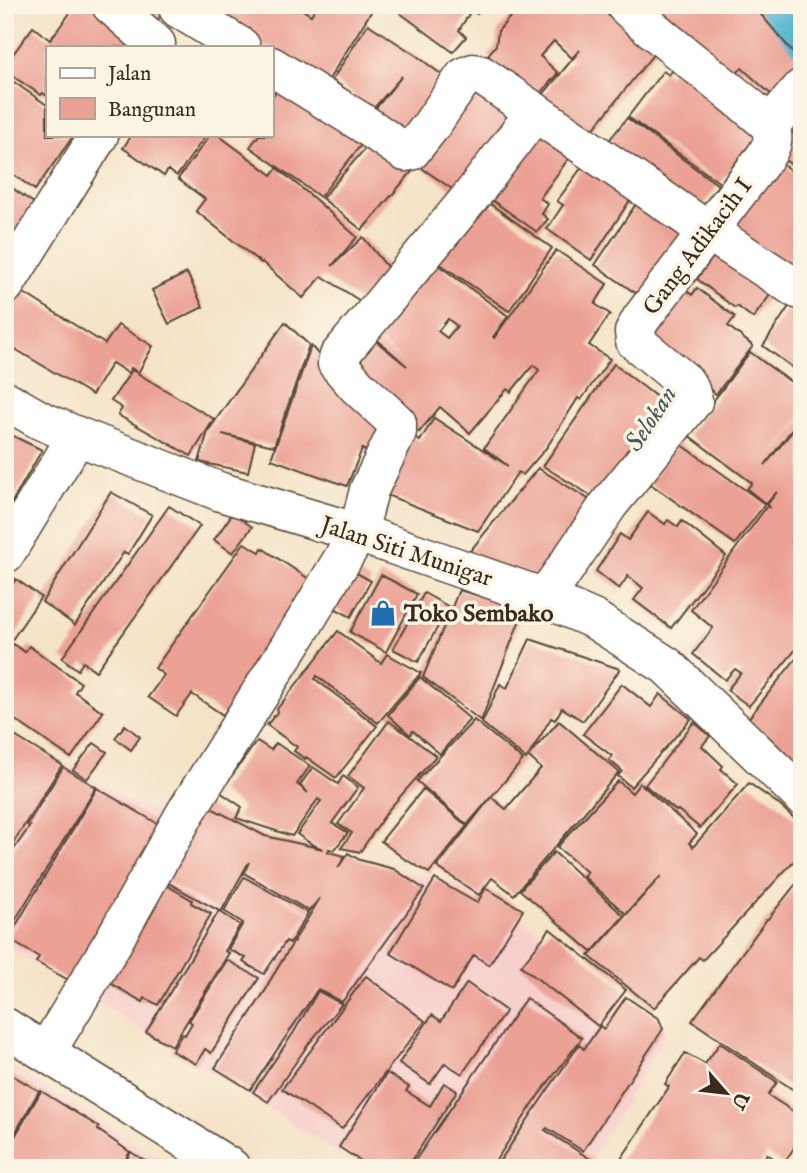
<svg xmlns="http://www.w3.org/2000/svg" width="807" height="1173" font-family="'IM FELL English',serif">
<rect width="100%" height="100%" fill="#fcf5e5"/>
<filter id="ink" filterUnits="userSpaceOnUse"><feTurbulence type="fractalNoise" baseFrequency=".0143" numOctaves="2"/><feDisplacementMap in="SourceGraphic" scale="14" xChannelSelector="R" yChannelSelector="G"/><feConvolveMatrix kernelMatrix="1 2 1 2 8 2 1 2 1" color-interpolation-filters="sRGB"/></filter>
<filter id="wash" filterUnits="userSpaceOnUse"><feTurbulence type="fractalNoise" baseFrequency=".00686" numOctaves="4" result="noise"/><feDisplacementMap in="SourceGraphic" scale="28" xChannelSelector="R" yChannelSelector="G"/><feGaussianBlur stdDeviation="1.57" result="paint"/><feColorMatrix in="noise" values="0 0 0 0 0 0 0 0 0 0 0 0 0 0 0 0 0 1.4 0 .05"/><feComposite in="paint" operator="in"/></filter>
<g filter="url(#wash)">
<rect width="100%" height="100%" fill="#f4e3c7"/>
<g fill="#f7d0ce">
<path d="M5,729L137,805L217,833L428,876L493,897L668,1031L586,1168H363L5,944Z"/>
<path d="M5,1062L176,1168H5Z"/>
</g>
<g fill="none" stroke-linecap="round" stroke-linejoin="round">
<path stroke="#50b4cf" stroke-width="80" d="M763,5L796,46L802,50"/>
</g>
<g id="blocks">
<g fill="#eba194" fill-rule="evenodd">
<path d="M76,5H91L136,43L133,47H47V96L43,93L41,95L5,71V65L33,27L50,40Z"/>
<path d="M116,5H168L149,32Z"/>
<path d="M230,5H295L311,15L317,5H371L374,7L321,92L271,47H253L221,20Z"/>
<path d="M404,5H455L457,8L459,6L469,14L459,30L466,37L453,52L400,13Z"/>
<path d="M467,5H486L477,14Z"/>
<path d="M520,5H613L659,47L583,142L535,104L580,50L572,58L554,41L540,56L558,73L532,103L488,55L496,45L498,31Z"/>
<path d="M652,5H753L802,63V73L775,98L742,68L731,78Z"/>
<path d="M368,24L417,56L455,85L406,150L366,120L402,76L368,115L354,95L332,80Z"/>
<path d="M680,61L762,128L720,183L628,117L663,71L669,75Z"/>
<path d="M5,76L47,105V135H74L35,190L10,172L5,180Z"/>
<path d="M285,79L367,137L320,197L250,147L259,135H271V98Z"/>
<path d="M469,81L518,118L458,193L413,162Z"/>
<path d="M627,118L718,185L694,219L599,153Z"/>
<path d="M802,118V171L778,156Z"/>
<path d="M538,125L574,151L540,198L548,204L542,214L548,219L537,232L486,196Z"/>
<path d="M132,135H206L177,176L168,170L164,176L123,148Z"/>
<path d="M210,135H218L272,175L277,168L316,200L357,237L332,266L363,237L388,268L360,301L322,276L303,298L262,262L261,263L196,211L205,199L178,179Z"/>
<path d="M375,137L416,167L362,230L322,198Z"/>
<path d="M773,158L802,178V273L732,231Z"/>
<path d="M588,159L634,194L591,260L547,229L563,205L557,201Z"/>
<path d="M5,183L38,206L5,255Z"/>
<path d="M479,196L552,248L509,311L433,259Z"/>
<path d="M640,198L685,230L647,301L595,265Z"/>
<path d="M721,246L776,287L753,318L737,306L735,308L697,279Z"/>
<path d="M556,250L607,284L595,304L610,314L589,345L610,359L581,400L578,398L547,447L523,475L518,472L478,531L374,490L401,431L420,441L434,418L508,466L484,448L539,370L533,365L511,392L507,389L470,433L440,407L419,432L343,369L372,338L407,366L374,337L426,256L508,316L493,337L494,338ZM448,319L457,326L447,338L438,331Z"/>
<path d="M187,273L203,307L169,324L152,290Z"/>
<path d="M676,282L692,295L697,288L735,317L728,326L753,346L716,394L637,334Z"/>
<path d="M16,288L105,344L118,325L153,346L138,373L131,368L128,373L112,363L92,395L5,343V305Z"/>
<path d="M797,294L802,297V374L763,346Z"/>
<path d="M285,322L309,345L274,446L222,434L255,443L248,472L199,462L208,431Z"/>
<path d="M311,346L344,384L392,427L375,456L362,449L347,486L271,459Z"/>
<path d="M750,352L802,390V416L765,465L802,419V529L792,542L802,550V575L795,584L802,590V642L749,706L727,690L741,673L735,669L725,680L693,654L713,628L691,610L767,506L770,508L767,505L777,492L766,504L747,489L752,483L688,435Z"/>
<path d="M614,364L667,405L595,498L543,466Z"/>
<path d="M132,370L214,419L191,456L118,415L122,408L111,401Z"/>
<path d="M5,432L42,450L8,509L5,508Z"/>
<path d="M678,442L765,504L735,544L649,483Z"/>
<path d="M538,468L593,502L533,585L490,566L470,551Z"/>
<path d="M111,492L152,515L128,554L124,552L75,625L42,602Z"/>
<path d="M169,506L200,526L96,671L83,662L78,670L62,658Z"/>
<path d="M648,512L665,524L668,520L678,527L682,521L726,556L671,628L634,600L643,588L628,576L619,589L596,571L620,534L628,540Z"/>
<path d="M233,513L252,527L233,553L214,540Z"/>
<path d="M802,532V548L794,542Z"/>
<path d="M244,543L260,552L262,548L312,581L223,715L192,694L176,716L148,697L164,675L155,668Z"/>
<path d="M342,565L371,581L351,617L323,602Z"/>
<path d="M381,575L417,594L386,652L350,632Z"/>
<path d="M16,579L41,597L5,650V596Z"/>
<path d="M459,590L524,609L481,721L423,677Z"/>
<path d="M424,593L449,607L418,662L393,649Z"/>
<path d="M338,631L381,663L387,654L421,673L378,723L317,676L315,679L377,726L336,778L306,757L305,759L294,751L297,747L267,725L278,711L277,709Z"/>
<path d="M530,639L620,669L583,721L562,708L555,720L551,718L529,755L559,721L619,772L514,895L492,878L479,895L437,867L491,797L506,809L541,768L528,756L526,759L482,723L500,684L507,688Z"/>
<path d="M13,644L25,652L29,646L81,683L75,692L103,712L71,758L5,713V655Z"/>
<path d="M802,651V781L748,719Z"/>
<path d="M420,677L470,719L440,754L413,731L410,735L388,715Z"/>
<path d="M622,684L651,707L660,694L691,719L631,787L618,776L622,771L609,760L612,756L583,734Z"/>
<path d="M474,720L523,760L467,825L417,781Z"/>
<path d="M389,721L436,756L389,809L360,852L341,848L352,833L338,824L364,788L348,776Z"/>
<path d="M694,722L710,736L702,746L723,766L721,769L738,784L700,828L678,810L676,811L645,785Z"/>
<path d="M125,725L140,737L131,750L115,738Z"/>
<path d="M5,730L62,765L5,856Z"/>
<path d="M257,741L271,750L276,743L310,766L297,784L308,793L300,785L313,767L338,784L343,776L358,787L332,823L348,833L334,850L329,849L328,852L345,856L338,868L348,853L360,860L394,869L424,889L342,1002L318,989L250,1090L215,1068L267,988L268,984L320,898L309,911L244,873L249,862L221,912L159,878L202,803L265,836L323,849L313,845L297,834L321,801L318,799L292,836L236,818L242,807L220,792Z"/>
<path d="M94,743L107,752L87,779L73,770Z"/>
<path d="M63,767L96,787L5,937V862L30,826L27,825Z"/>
<path d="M618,781L632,793L640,783L697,834L689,843L693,847L749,783L777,803L802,825V852L703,960L699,957L654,1008L589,956L661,876L626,914L583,876L587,872L557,847Z"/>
<path d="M97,788L160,825L72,982L36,962L39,957L8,939Z"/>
<path d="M423,789L467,826L429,873L403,858L381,841Z"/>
<path d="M554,852L624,916L592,952L520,890Z"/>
<path d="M152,877L192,900L191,903L211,914L158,1005L145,998L143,1002L108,982Z"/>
<path d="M244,877L308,913L290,943L286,941L264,974L243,962L246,958L228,949L243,923L224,911Z"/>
<path d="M435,879L477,903L486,888L523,910L489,965L474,955L452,991L390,953Z"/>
<path d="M795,885L802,889V1082L795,1091L692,1021L767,919H768Z"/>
<path d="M219,911L240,925L225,951L229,953L172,1046L146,1032Z"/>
<path d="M550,929L626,990L598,1026L521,966Z"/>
<path d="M227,960L259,978L211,1053L205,1049L196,1064L172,1051L182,1034L185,1035L192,1023L189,1021Z"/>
<path d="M366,976L425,1021L342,1129L282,1089Z"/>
<path d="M467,983L506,1011L462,1074L445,1063L430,1084L399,1063L432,1015L441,1021Z"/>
<path d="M318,991L342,1004L310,1042L268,1102L253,1092L294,1032Z"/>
<path d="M626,997L659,1019L663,1029L583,1151L547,1128L545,1130L595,1162L592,1168H495L547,1091L579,1045L584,1049L600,1026L604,1029Z"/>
<path d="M526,998L582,1038L538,1096L491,1168H410Z"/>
<path d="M720,1043L777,1082L768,1095L802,1117V1135L783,1165L767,1154L758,1168H615L669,1087L665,1084L685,1053L705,1064Z"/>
<path d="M5,1071L39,1091L5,1151Z"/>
<path d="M387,1073L409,1087L406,1091L430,1106L444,1083L457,1091L407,1168H371L339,1147Z"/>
<path d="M41,1091L99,1127L98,1130L130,1152L120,1168H5V1154Z"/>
<path d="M131,1152L156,1168H121Z"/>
<path d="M802,1154V1168H793Z"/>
</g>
</g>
</g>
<g filter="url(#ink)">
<use href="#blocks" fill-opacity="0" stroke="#574637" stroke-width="2"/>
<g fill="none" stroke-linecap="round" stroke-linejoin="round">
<g stroke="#574637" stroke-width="41">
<g id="minor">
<path d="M111,5L156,44"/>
<path d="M178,8L241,47"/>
<path d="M271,66L361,122L405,152L411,151L430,127L464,77L473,73L481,75L708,231L797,289"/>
<path d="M770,125L802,88"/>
<path d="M5,285L99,135"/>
<path d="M5,400L40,420L77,436L221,492L358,533L545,598L595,620L667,666L802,796"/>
<path d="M5,554L77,436"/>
<path d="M545,598L609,504L693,401L690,390L685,382L635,341L634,332L641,319L764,158C772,146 775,140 770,125C723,83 671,48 625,5"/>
<path d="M46,1052L113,942L186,812L306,620L358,533L369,490L397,432V423L357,386L337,363L339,356L473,194L535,112"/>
</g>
</g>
<g stroke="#574637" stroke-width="41">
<path id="primary" d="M5,1027L231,1168"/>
</g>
<use href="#minor" stroke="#fff" stroke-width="38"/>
<use href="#primary" stroke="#fff" stroke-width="38"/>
</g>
</g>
<defs>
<g id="shop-bare" transform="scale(2.1)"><path d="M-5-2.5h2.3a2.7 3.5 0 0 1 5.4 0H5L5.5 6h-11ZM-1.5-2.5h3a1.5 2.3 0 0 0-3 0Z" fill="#1f6fb2" stroke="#fcf5e5" stroke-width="2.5" paint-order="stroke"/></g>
</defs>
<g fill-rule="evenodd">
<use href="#shop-bare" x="383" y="613"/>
</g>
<g text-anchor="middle" stroke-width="7" stroke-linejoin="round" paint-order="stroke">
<g font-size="24" fill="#3b2a1e" stroke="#fcf5e5">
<text transform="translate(697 246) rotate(-53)" y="8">Gang Adikacih I</text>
<text transform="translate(407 551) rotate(18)" y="8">Jalan Siti Munigar</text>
</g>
<g font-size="24" font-weight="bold" fill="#3b2a1e" stroke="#fcf5e5" text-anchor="start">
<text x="404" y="621">Toko Sembako</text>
</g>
<g font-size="26" font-style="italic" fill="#425a5c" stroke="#fcf5e5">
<text transform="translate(650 418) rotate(-57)" y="9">Selokan</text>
</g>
</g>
<rect width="807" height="1173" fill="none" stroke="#fcf5e5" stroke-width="28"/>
<rect x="46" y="46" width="228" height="91" fill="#fcf5e5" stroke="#afa495" stroke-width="2"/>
<rect x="60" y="68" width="35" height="10" fill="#ffffff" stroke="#afa495" stroke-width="2"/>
<text x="108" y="80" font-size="21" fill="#3b2a1e">Jalan</text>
<rect x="60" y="98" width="35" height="21" fill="#eba194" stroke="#afa495" stroke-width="2"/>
<text x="108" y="116" font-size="21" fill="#3b2a1e">Bangunan</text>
<g transform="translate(726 1093) rotate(118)" stroke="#fcf5e5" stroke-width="5" paint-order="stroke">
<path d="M0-5L12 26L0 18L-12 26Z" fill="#3b2a1e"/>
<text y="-10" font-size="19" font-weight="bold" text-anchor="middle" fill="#3b2a1e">U</text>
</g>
</svg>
